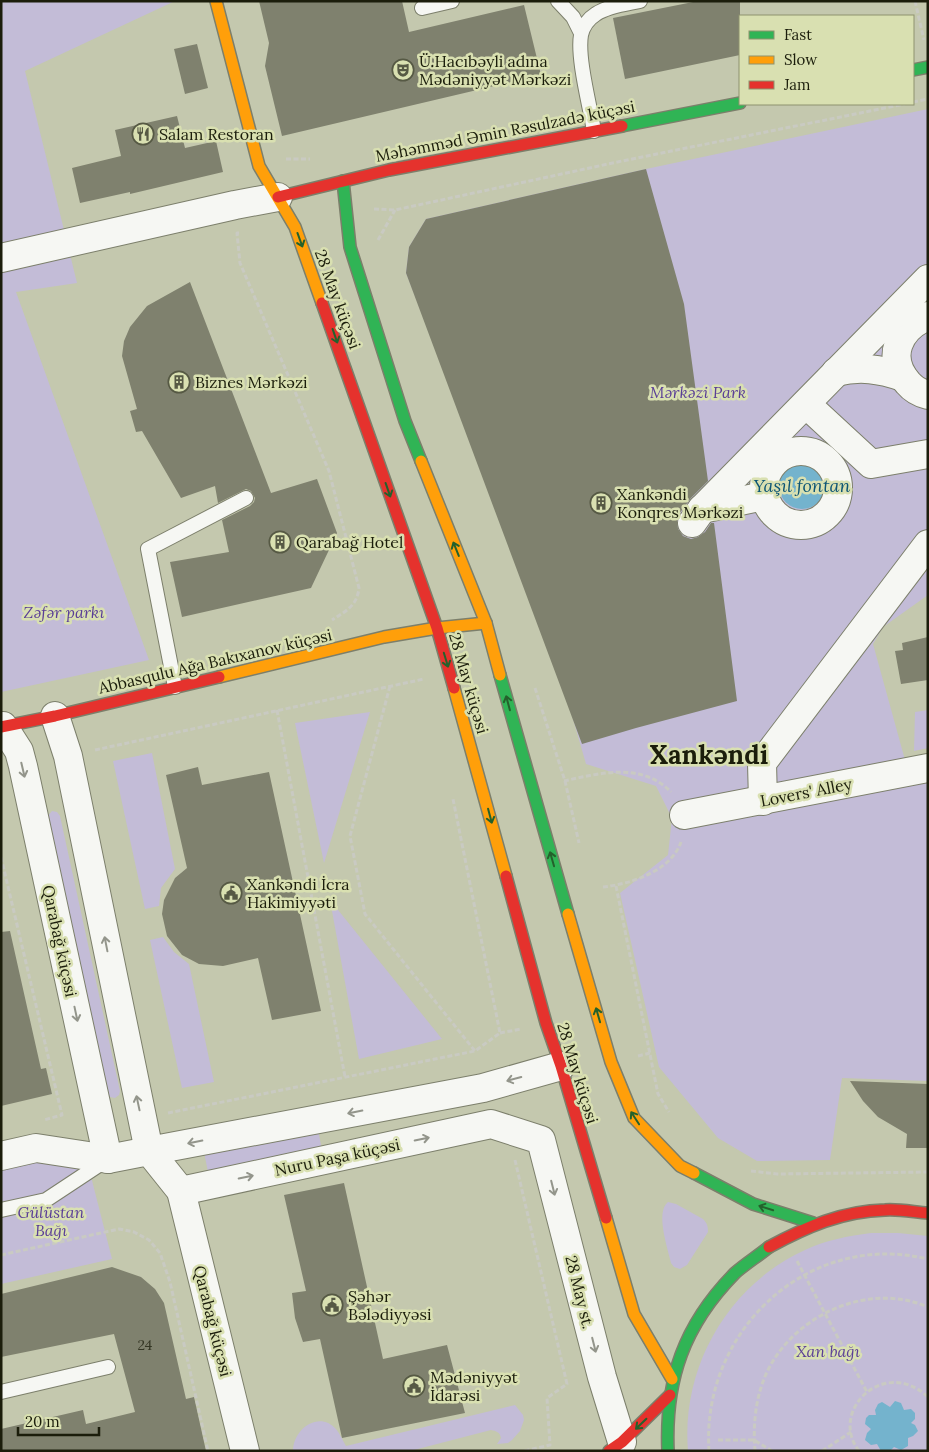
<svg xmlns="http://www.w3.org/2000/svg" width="929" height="1452" font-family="Lora,serif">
<rect width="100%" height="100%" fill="#c4c8ae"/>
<g fill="#c3bcd7">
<path d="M1,1H175L25,71L77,283L16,292L149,660L1,692Z"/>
<path d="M928,109V595L883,627L873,644L905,760L928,755V1081L842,1078L830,1160L757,1161L718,1138L659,1067L620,893L668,855L672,818L656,786L586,764L551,642L406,273L409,247L426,219L646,169Z"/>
<path d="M928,710V748L914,751L915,712Z"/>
<path d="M370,712L324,863L295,723Z"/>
<path d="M152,753L175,869L161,888L159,906L145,909L113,761Z"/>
<path d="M52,811L57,812L60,816L120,1091L119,1095L115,1098L110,1097L108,1094L47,817Z"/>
<path d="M330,900L442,1039L359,1059Z"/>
<path d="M163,937L174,952L189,964L214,1082L182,1088L150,940Z"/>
<path d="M318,1130L322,1150L208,1172L204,1152Z"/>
<path d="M38,1161H87L112,1259L1,1284V1170Z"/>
<path d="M668,1202L676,1204L703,1219C707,1223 708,1226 708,1232L687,1265L680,1269L674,1267L671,1263C668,1249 655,1212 668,1202Z"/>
<path d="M871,1233H898L928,1236V1451H688C681,1367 728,1285 805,1250C826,1240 848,1236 871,1233Z"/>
<path d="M515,1405L523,1415L524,1420L520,1431L512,1440L508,1443L497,1444L501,1438C500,1432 496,1431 491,1430L410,1451H293C293,1429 319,1410 336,1429C340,1434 343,1441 346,1446Z"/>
</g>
<g fill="#74b3cd">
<circle cx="802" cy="486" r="23"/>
<path d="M895,1401L901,1403L904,1410L911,1409L915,1413V1419L911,1423L915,1425L918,1431L913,1436L908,1438V1446L901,1450L894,1447L890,1451H881L877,1444L871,1445L865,1440L867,1433L871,1429L865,1424L866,1418L869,1415H876L875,1410L878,1404L882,1402L890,1407Z"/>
</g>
<g fill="#7f816e">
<path d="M259,1H402L409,32L524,5L541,75L282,136L265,66L269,43Z"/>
<path d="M698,1H740V55L625,79L613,18Z"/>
<path d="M197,44L208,88L185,94L174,49Z"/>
<path d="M177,116L185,148L216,141L223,172L130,194V192L80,203L72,168L121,156L115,130Z"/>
<path d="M646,169L684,304L708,481L691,498L679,514L677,521L678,529L683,536L691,539L698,537L705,532L711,523H714L737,701L636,728L582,744L406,273L409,247L426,219Z"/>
<path d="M190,282L271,493L317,479L337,533L311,588L182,617L170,562L229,552L222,520L250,506L254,502L255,498L251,491L246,489L218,503L215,486L181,498L142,431L136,432L130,411L137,409L122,356L124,341L130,327L147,306Z"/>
<path d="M928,637V680L901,684L895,651L903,650L902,643Z"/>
<path d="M198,767L202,785L269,772L321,1011L272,1020L258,958L223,966L199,964L182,955L167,936L162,914L164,900L175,878L187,868L166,775Z"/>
<path d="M10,931L41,1069L46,1068L52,1094L1,1106V932Z"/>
<path d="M850,1081L928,1084V1148H906L907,1134L878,1117L863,1101Z"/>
<path d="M344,1183L383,1359L447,1345L465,1413L342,1438L320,1339L303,1342L295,1318L292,1293L306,1291L284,1195Z"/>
<path d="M112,1267L141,1277L155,1289L164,1303L186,1399L194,1397L206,1451H1V1429L83,1410L86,1424L135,1412L114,1334L1,1357V1294Z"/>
</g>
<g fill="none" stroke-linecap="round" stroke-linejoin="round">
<g stroke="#7c7f6b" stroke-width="16">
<g id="lane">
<path d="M558,1L573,17L581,33"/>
<path d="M422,8L452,1"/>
<path d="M594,131C590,106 577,58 581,35C583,26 588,19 596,14C608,6 626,4 640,1"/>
<path d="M175,687L148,549L246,498"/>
<path d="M1,1210L46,1200L105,1161"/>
<path d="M1,1392L108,1367"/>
</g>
</g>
<g stroke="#7c7f6b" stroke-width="30">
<g id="street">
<path d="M1,258L235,205L278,197"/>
<path d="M928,316C899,328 885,357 908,383C913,389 920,393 928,395"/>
<path d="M836,372C860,366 880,369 903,377"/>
<path d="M806,404L871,464L928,454"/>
<circle cx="801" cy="488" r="37"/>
<path d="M702,509L764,496"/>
<path d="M692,523L702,509L928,279"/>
<path d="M55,716L68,756L149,1151L483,1088L561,1066"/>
<path d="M3,726L19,751L23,766L108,1159"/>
<path d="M763,801L762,763L928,544"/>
<path d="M684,815L928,768"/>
<path d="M1,1156L36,1148L108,1159L149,1151L181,1191L245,1451"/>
<path d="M181,1191L491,1124L541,1140L602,1377L622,1442"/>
</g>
</g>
<g stroke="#7c7f6b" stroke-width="14">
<g id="fast">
<path d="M913,70L928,67"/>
<path d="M622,126L740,103"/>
<path d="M343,181L350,247L405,421L421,461"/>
<path d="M500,675L568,914"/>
<path d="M694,1173L753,1204L813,1223"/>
<path d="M668,1451C665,1379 684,1325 735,1273C745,1264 758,1256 769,1247"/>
</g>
</g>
<g stroke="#7c7f6b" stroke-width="14">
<g id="slow">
<path d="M216,1L259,166L295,227L322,303"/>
<path d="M421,461L486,623L500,675"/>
<path d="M219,677L384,637L437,628L486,623"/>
<path d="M454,688L506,876"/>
<path d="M568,914L611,1062L634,1118L680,1166L694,1173"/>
<path d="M606,1218L634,1314L672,1379"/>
</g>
</g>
<g stroke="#7c7f6b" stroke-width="14">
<g id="jam">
<path d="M278,197L389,170L622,126"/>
<path d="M322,303L437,628L454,688"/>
<path d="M1,727L55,716L219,677"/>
<path d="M506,876L546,1023L561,1066L606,1218"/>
<path d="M769,1247C806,1227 842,1211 885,1210C899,1209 914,1212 928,1213"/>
<path d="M609,1451L622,1442L670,1395"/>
</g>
</g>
<g stroke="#c9cac2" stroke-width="3" stroke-dasharray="5 2.5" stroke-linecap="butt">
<path d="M915,1L924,40"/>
<path d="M913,102L928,99"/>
<path d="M286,159H310"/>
<path d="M374,209L395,210L622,161L905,104"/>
<path d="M239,233H237L240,263L329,471L359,588C357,606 346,611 332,620"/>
<path d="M378,240L395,210"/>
<path d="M390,686L350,836L365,914L475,1051"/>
<path d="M535,688L565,781L579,843"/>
<path d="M277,710L345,1077"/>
<path d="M95,750L424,679"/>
<path d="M564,781C600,773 642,762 671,792"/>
<path d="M1,857L62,1115L44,1120"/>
<path d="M616,886L658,1094L669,1112"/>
<path d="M603,887C631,884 671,871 681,842"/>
<path d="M500,1033L521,1029"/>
<path d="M638,1056L650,1053"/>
<path d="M168,1113L475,1051L500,1033L453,799"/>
<path d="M515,1160L567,1384L547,1398L550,1445L524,1451"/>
<path d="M751,1171L777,1174L928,1172"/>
<path d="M1,1255L119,1229L134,1232L149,1240L160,1253L170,1282L208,1451"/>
<path d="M797,1261L867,1392"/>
<path d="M718,1440H754L772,1451"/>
<path d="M709,1451C701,1331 808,1230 928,1259"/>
<path d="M755,1451C753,1427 755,1402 764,1379C788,1318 866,1280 928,1307"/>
<path d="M822,1451L851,1432"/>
<path d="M859,1451C828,1411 884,1356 928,1397"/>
</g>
<use href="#lane" stroke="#f6f7f3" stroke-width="14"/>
<use href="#street" stroke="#f6f7f3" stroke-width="28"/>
<use href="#fast" stroke="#30b455" stroke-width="11"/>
<use href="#slow" stroke="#ff9f0a" stroke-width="11"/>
<use href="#jam" stroke="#e5322d" stroke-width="11"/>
</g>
<defs><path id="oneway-shaft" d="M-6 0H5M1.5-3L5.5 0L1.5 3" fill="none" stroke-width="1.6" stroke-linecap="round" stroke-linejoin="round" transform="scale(1.25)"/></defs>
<g stroke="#24612c">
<use href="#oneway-shaft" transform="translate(300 240) rotate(70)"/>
<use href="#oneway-shaft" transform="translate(335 336) rotate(71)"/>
<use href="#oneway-shaft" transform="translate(388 490) rotate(71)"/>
<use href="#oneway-shaft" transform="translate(456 549) rotate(-112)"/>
<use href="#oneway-shaft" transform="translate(446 660) rotate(73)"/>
<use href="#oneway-shaft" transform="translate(508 703) rotate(-105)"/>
<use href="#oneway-shaft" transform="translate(490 816) rotate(75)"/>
<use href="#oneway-shaft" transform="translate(552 859) rotate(-106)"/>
<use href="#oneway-shaft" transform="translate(598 1015) rotate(-106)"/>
<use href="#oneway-shaft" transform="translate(635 1118) rotate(-123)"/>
<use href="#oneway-shaft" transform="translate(766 1208) rotate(-162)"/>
<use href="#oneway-shaft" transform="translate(641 1424) rotate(136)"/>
</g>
<g stroke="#93958b">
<use href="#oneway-shaft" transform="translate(23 770) rotate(77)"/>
<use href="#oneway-shaft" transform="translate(106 944) rotate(-101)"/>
<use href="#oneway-shaft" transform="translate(76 1014) rotate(78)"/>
<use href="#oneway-shaft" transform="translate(514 1079) rotate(165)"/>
<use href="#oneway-shaft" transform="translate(138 1103) rotate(-102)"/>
<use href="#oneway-shaft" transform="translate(355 1112) rotate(169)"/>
<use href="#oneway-shaft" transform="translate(422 1139) rotate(-12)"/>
<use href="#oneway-shaft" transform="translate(195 1142) rotate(169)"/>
<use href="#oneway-shaft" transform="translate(246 1177) rotate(-12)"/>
<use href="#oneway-shaft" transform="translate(553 1188) rotate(76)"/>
<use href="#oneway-shaft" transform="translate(594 1345) rotate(76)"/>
</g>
<defs>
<g id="theatre-ring" transform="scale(1.125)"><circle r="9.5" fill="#d9e0b1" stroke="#565944" stroke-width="1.5"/><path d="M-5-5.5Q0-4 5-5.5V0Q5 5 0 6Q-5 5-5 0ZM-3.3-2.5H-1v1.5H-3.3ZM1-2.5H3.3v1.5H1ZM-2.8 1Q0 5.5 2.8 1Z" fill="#565944"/></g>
<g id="restaurant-ring" transform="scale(1.125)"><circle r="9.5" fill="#d9e0b1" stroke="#565944" stroke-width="1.5"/><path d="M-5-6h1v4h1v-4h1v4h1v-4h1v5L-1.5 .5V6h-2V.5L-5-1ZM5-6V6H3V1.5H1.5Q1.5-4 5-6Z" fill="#565944"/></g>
<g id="building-ring" transform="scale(1.125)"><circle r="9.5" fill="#d9e0b1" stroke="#565944" stroke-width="1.5"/><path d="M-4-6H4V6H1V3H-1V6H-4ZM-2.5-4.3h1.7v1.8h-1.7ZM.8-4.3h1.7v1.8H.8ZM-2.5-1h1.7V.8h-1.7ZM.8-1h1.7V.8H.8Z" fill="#565944"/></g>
<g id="civic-ring" transform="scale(1.125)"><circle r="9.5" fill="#d9e0b1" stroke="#565944" stroke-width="1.5"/><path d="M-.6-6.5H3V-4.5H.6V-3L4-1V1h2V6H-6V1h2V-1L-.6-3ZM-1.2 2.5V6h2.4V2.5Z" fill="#565944"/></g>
</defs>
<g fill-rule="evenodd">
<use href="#theatre-ring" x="403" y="70"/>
<use href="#restaurant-ring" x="143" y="134"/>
<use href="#building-ring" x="179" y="382"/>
<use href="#building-ring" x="601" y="503"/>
<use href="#building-ring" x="280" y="542"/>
<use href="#civic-ring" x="231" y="893"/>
<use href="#civic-ring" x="332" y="1305"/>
<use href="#civic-ring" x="414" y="1386"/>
</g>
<g text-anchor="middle" stroke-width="5" stroke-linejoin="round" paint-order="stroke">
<g font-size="14" fill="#343624">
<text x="145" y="1350">24</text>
</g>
<g font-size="16" fill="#1b1d0b" stroke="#d9e0b1" text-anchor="start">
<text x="419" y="67">Ü.Hacıbəyli adına<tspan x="419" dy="18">Mədəniyyət Mərkəzi</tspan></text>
<text x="159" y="140">Salam Restoran</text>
<text x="195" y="388">Biznes Mərkəzi</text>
<text x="617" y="500">Xankəndi<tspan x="617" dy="18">Konqres Mərkəzi</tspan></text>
<text x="296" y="548">Qarabağ Hotel</text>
<text x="247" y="890">Xankəndi İcra<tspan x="247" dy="18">Hakimiyyəti</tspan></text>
<text x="348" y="1302">Şəhər<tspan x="348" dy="18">Bələdiyyəsi</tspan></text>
<text x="430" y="1383">Mədəniyyət<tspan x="430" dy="18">İdarəsi</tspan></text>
</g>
<g font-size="16" fill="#1b1d0b" stroke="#d9e0b1">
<text transform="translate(505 131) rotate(-11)" y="6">Məhəmməd Əmin Rəsulzadə küçəsi</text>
<text transform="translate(338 299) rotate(70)" y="6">28 May küçəsi</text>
<text transform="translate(215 661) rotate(-13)" y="6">Abbasqulu Ağa Bakıxanov küçəsi</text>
<text transform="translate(469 683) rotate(74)" y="6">28 May küçəsi</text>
<text transform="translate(806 792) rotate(-11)" y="6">Lovers' Alley</text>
<text transform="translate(60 941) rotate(78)" y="6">Qarabağ küçəsi</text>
<text transform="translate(578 1073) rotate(73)" y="6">28 May küçəsi</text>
<text transform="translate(337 1157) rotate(-12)" y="6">Nuru Paşa küçəsi</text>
<text transform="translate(580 1292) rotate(76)" y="6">28 May st.</text>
<text transform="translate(213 1321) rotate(76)" y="6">Qarabağ küçəsi</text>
</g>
<g font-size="16" font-style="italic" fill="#5a3e97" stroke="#d9e0b1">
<text x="698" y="398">Mərkəzi Park</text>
<text x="64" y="618">Zəfər parkı</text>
<text x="51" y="1218">Gülüstan<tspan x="51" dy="18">Bağı</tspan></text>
<text x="828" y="1357">Xan bağı</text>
</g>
<g font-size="18" font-style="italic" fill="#0d5575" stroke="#d9e0b1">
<text x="802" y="492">Yaşıl fontan</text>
</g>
<g font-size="26" font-weight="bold" fill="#1b1d0b" stroke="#d9e0b1">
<text x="709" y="764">Xankəndi</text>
</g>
</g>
<rect width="929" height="1452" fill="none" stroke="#1b1d0b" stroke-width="5"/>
<rect x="739" y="15" width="175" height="90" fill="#d9e0b1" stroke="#8d926f"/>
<rect x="749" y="31" width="25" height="8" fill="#30b455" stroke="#8d926f"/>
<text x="784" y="40" font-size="15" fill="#1b1d0b">Fast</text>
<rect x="749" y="56" width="25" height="8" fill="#ff9f0a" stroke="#8d926f"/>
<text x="784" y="65" font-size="15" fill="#1b1d0b">Slow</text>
<rect x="749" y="81" width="25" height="8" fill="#e5322d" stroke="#8d926f"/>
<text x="784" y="90" font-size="15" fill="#1b1d0b">Jam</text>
<path d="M18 1427v8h81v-8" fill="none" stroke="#1b1d0b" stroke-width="2.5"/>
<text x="25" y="1427" font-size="15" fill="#1b1d0b" stroke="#d9e0b1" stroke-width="4" paint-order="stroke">20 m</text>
</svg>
